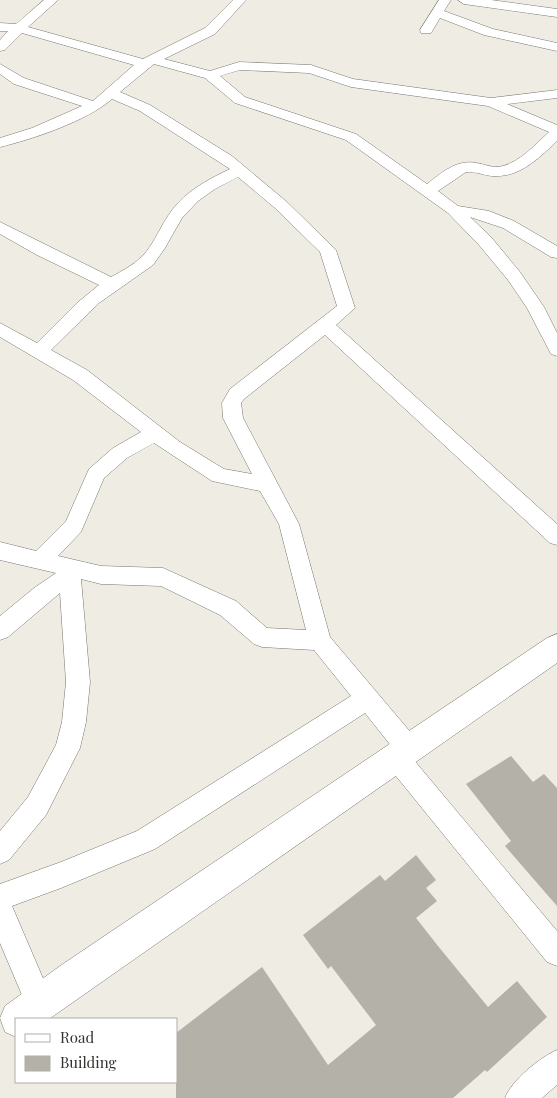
<svg xmlns="http://www.w3.org/2000/svg" width="557" height="1098" font-family="'Playfair Display',serif">
<rect width="100%" height="100%" fill="#efece4"/>
<g fill="#b4b1a9">
<path d="M511,756L533,782L544,774L557,788V906L505,846L511,841L466,784Z"/>
<path d="M416,855L436,880L426,888L437,901L416,918L438,946L488,1007L517,981L547,1017L487,1072L485,1070L453,1098H176V1033L262,967L328,1065L376,1025L331,966L328,969L303,935L380,875L385,881Z"/>
</g>
<g fill="none" stroke-linecap="round" stroke-linejoin="round">
<g stroke="#79766e" stroke-width="1">
<g id="street">
<path d="M44,0H58L28,27L143,59L205,28L233,0H246L215,34L164,59L210,71L239,62L311,65L353,79L491,98L557,90V98L507,104L557,125V141C541,156 522,176 497,176C487,177 477,171 466,172L438,191L458,206L489,211L514,221L557,246V258L551,257L503,228L470,217L491,237L520,272L544,307L557,333V356L551,354L527,308L508,280L479,245L448,213L346,140L235,103L205,78L154,64L120,92L150,105L232,156L287,202L336,250L355,308L336,325L557,524V545L550,543L325,335L244,399L241,403L243,418L299,524L330,637L418,741L421,749L418,757L413,759L557,931V966L547,962L387,765L384,757L387,749L392,747L365,713L155,849L61,888L12,906L54,1004L50,1014L40,1018L30,1014L0,943V884L61,862L137,831L351,696L314,650L262,647L254,644L220,615L161,586L101,584L81,579L90,682L86,722L80,748L46,815L9,860L0,864V831L28,797L56,745L62,722L66,682L60,593L8,637L0,640V616L34,588L56,573L0,560V542L36,551L66,521L89,469L113,448L141,432L73,380L0,337V323L37,343L77,303L99,285L37,255L0,234V222L111,277C124,270 137,263 146,252C158,237 163,219 178,203C192,188 211,178 230,169L140,111L112,99C87,121 33,139 0,147V138L32,128L82,106L14,84L0,74V64L24,78L93,101L134,65L22,33L5,50L0,51V40L8,31H0V23L16,24ZM240,70L309,73L351,87L488,106L549,132C536,144 521,161 503,166C493,169 485,164 476,163C457,159 441,173 427,184L356,134L245,97L220,76ZM238,177L275,208L320,252L337,306L230,389L222,403L223,418L252,474L224,469L180,442L87,370L51,350L99,303L153,265L165,248L182,218L198,201L215,189ZM154,443L212,481L260,491L279,524L306,630L267,628L236,601L163,568L101,566L58,556L81,532L104,478L127,458Z"/>
<path d="M439,0H451L444,11L493,29L557,43V51L484,35L440,18L431,33H421L420,30Z"/>
<path d="M458,0H491L557,9V17L464,4Z"/>
<path d="M557,1050V1085L542,1098H505C512,1080 539,1058 557,1050Z"/>
</g>
</g>
<g stroke="#79766e" stroke-width="1">
<path id="secondary" d="M557,634V663L49,1019H16V1037L5,1032L0,1018L5,1006L60,966L547,638Z"/>
</g>
<use href="#street" fill="#fff" fill-rule="evenodd"/>
<use href="#secondary" fill="#fff" fill-rule="evenodd"/>
</g>
<rect x="15" y="1018" width="162" height="65" fill="#ffffff" stroke="#adadab"/>
<rect x="25" y="1034" width="25" height="8" fill="#ffffff" stroke="#adadab"/>
<text x="60" y="1043" font-size="15" fill="#32312e">Road</text>
<rect x="25" y="1056" width="25" height="15" fill="#b4b1a9" stroke="#adadab"/>
<text x="60" y="1068" font-size="15" fill="#32312e">Building</text>
</svg>
